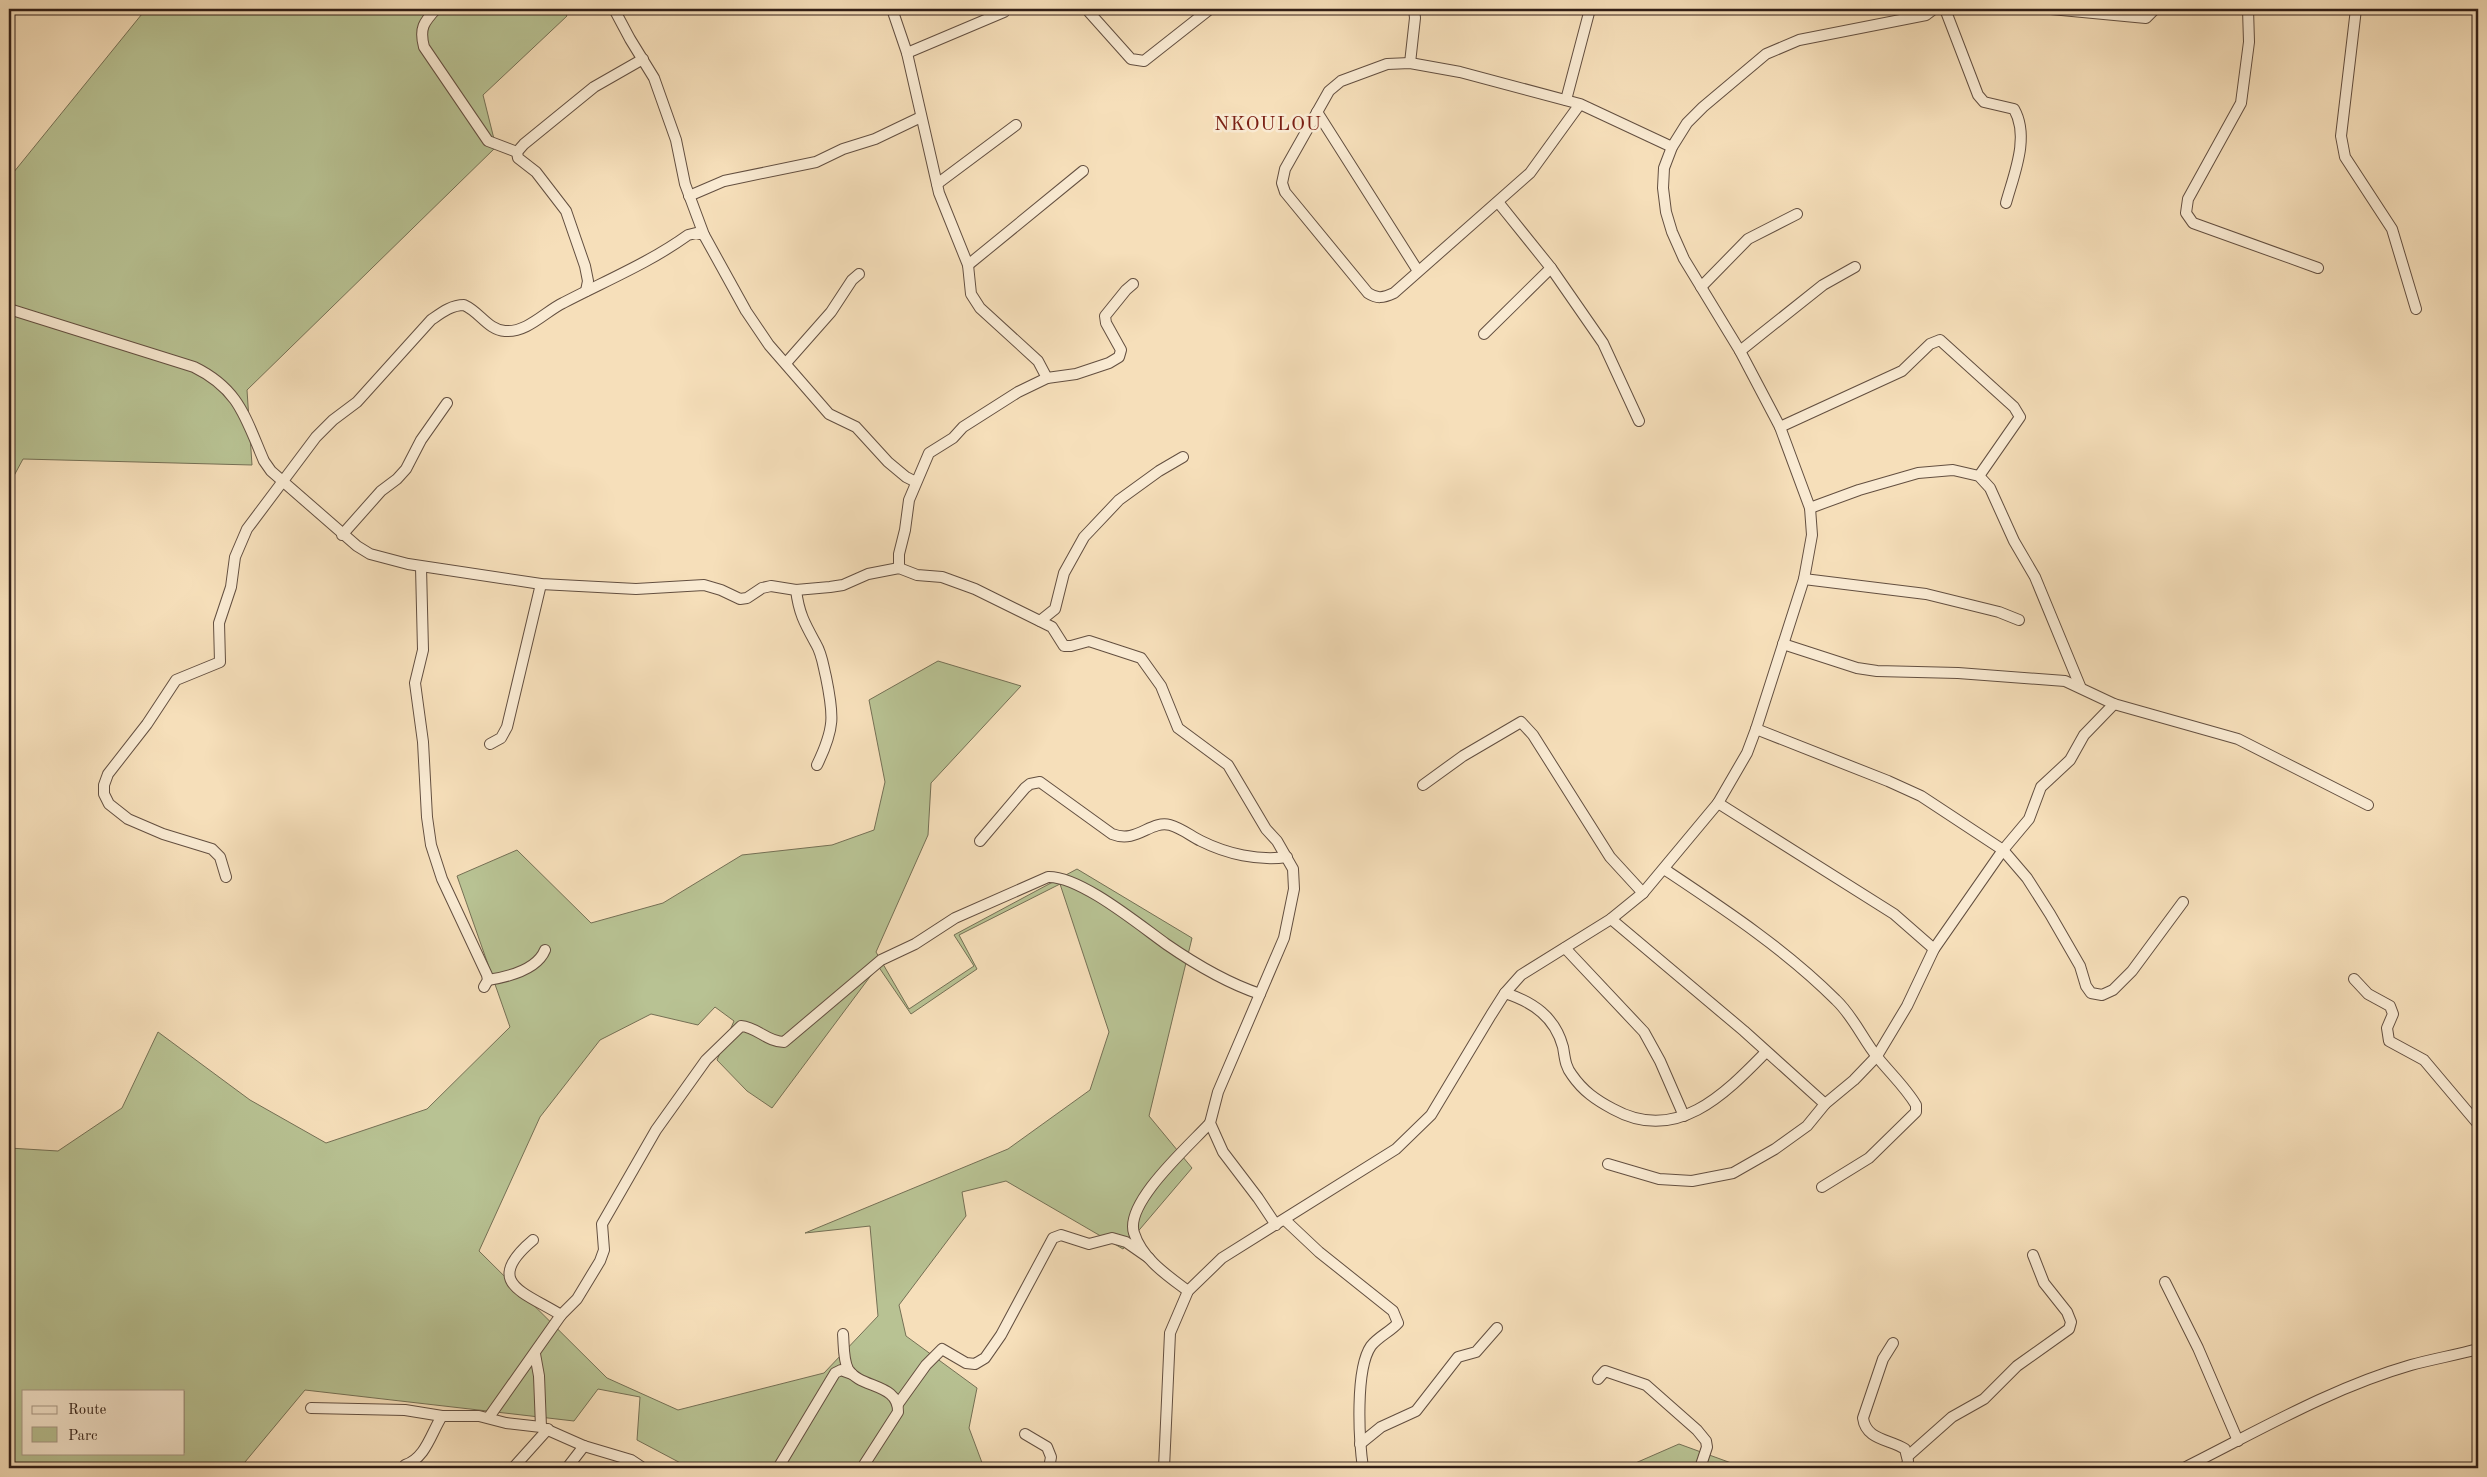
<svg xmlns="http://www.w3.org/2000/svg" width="2487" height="1477" font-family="'Old Standard TT',serif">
<rect width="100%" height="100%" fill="#f6dfba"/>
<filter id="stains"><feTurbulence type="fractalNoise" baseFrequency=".004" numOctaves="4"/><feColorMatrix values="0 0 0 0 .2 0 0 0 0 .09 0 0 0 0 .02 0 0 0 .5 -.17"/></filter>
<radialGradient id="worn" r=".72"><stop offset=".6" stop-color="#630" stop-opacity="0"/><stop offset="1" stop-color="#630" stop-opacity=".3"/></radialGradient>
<g fill="#b8c293" stroke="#757055" fill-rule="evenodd">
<path d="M146,9H563L567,16L483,95L496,147L247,390L252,465L23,459L9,485V178Z"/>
<path d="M938,661L1021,686L931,783L928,835L876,952L909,1009L974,966L954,935L1077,869L1192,938L1149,1116L1192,1168L1123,1249L1006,1181L962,1192L966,1216L899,1305L906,1336L977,1388L969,1428L984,1468H690L637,1440L640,1397L598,1389L574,1421L305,1390L240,1468H9V1148L58,1151L122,1108L158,1032L250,1100L326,1143L427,1109L510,1027L457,876L517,850L591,923L663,903L742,855L832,845L874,830L885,782L869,700ZM1060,884L1109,1032L1090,1090L1008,1149L805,1233L870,1226L878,1316L824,1373L678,1410L607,1378L479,1251L540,1117L600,1040L651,1014L698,1025L715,1007L734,1021L717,1060L747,1091L772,1108L878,966L911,1014L977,969L959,935ZM24,1391H184V1453H24Z"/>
<path d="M1679,1444L1745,1468H1624Z"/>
</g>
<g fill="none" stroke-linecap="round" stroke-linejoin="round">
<g stroke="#634f40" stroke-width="12">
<g id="minor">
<path d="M436,9C424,22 419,28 424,47L488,141L517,152"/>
<path d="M614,9L630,39L654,78L676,140L685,184L704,235L746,311L769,345L829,414L856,427L888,462L906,477L916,482"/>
<path d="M892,9L907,53L939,193L968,265L971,294L980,308L1038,361L1047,378"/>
<path d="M1945,9L1978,95L1984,102L2014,109C2030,137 2014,174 2006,203"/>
<path d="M2051,9L2146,18L2155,9"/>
<path d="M2248,9L2249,42L2241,103L2188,199L2186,213L2193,223L2318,268"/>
<path d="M2356,9L2341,136L2345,157L2392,229L2416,309"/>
<path d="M1089,12L1131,59L1144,61L1210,9"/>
<path d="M907,53L1004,12"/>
<path d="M1410,63L1415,18L1414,9"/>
<path d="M1566,100L1590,9"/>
<path d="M1580,104L1530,173L1394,293C1383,298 1377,299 1368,293L1285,192L1282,183L1285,169L1329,91L1341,81L1387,64L1410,63L1460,72L1580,104L1672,147"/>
<path d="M1317,112L1418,271"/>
<path d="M517,152L518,158L536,172L566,211L585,266L588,281L586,291"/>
<path d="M517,152L524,144L594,87L643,59"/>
<path d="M937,184L1016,125"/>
<path d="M689,196L724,181L816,162L843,149L875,139L921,117"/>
<path d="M1498,202L1551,268L1603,343L1639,421"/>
<path d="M968,265L1083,171"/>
<path d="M1701,287L1748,239L1797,214"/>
<path d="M9,309L194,367C239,389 245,417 264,461L271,471L357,546L370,554L408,564L541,584L636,589L704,585L721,590L740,599L747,598L762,588L771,586L796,590L830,587L843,585L868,574L899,568L917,575L942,577L975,589L1052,627L1064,646H1071L1089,641L1141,658L1161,686L1178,728L1228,765L1266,829L1277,841L1293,869L1294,889L1284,938L1218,1092L1210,1123L1223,1152L1258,1198L1276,1225"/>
<path d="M1484,334L1551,268"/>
<path d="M1740,351L1823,285L1855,267"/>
<path d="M786,363L831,312L852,280L859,274"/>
<path d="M1780,427L1902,371L1930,344L1940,340L2014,407L2020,417L1979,476"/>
<path d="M1810,508L1859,490L1918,473L1953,470L1979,476L1990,488L2014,541L2035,577L2080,686"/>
<path d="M342,535L381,491L397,479L406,469L421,440L447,403"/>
<path d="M421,567L423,650L415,683L423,742L427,817L431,845L442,879L487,975L488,980L484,987"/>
<path d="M899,568V554L905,530L909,500L929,453L953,438L963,427L1018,392L1047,378L1076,374L1109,363L1119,357L1121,350L1106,323L1105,316L1126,290L1133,284"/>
<path d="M1804,579L1926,594L1999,612L2019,620"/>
<path d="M796,590C799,614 805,624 816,644C822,654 823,665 826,677C834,716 835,728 817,765"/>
<path d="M1040,621L1055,609L1064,573L1084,537L1119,500L1159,471L1183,457"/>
<path d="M1783,644L1857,668L1877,671L1958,673L2065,681L2114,704L2238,739L2368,805"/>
<path d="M1756,729L1888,781L1921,796L2003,850L2027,878L2050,914L2080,966L2086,986L2091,993L2102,995L2113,990L2132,971L2183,902"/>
<path d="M490,744L501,738L507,727L541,584"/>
<path d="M1423,785L1463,756L1521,722L1533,735L1610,857L1643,893"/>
<path d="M1718,803L1894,914L1934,949"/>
<path d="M980,841L1025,788L1030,784L1040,782L1112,834C1137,844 1150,820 1170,825C1181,828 1191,836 1201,841C1227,854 1258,861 1287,857"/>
<path d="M1664,869C1724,909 1785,949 1836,1000C1854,1017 1863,1040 1878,1058C1891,1074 1906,1088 1916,1105V1112L1869,1158L1822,1187"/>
<path d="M226,877L220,857L212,849L163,834L128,819L109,804L104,794V785L108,774L147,724L176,680L220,662L219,623L231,587L235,557L247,529L316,437L333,420L357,402L431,320C441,313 451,305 464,305C480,312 488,330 505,331C527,333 546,311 563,303C605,281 649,263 688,235L696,233L704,235"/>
<path d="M1611,919L1744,1031L1825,1104"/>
<path d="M1565,948L1644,1032L1660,1061L1684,1116"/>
<path d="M2354,979L2368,994L2390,1006L2393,1014L2387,1028L2389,1041L2424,1060L2478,1124"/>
<path d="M488,980C507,977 537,970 545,950"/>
<path d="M1505,993C1533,1002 1555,1017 1563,1047C1565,1058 1565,1066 1572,1075C1583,1091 1596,1100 1613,1109C1676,1144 1724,1095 1766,1052"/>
<path d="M1608,1164L1659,1179L1692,1181L1733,1173L1775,1149L1807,1126L1825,1104L1854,1080L1877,1056L1907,1006L1934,949L2003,850L2029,819L2041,787L2070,760L2084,735L2114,704"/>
<path d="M1285,1220L1319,1252L1393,1311L1398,1323C1390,1332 1379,1336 1371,1346C1355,1369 1359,1440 1363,1468"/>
<path d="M533,1240C482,1283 524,1292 561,1315"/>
<path d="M2165,1282L2198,1348L2238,1441"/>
<path d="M1188,1291C1168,1276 1142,1259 1134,1233C1124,1203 1190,1145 1210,1123"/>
<path d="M843,1334C844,1345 843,1359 848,1369C860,1389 899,1383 898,1412L862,1468"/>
<path d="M1893,1343L1883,1359L1863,1418C1866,1440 1889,1439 1905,1449L1908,1461L1906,1468"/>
<path d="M535,1354L539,1376L541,1427"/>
<path d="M1598,1379L1605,1371L1646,1385L1697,1430L1706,1441L1707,1447L1700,1468"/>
<path d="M898,1404L926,1365L942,1349L966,1363L975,1364L985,1358L1001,1335L1053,1238L1061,1235L1089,1244L1112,1238L1126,1242L1149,1258"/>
<path d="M311,1408L405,1410L442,1416"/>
<path d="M489,1417L561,1315L577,1299L600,1261L604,1250L602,1224L656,1130L706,1060L741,1026C757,1027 767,1042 784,1042L881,960L915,944L955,918L1048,877C1080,876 1138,924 1166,944C1195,964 1227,983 1260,994"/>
<path d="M1025,1434L1047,1447L1051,1457L1049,1468"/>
<path d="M1360,1444L1381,1427L1416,1411L1458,1357L1476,1352L1497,1328"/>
<path d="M1908,1456L1952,1417L1984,1399L2017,1366L2069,1329L2071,1322L2067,1312L2044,1283L2033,1255"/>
<path d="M405,1465C426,1458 431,1433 442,1416H479L506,1423L541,1427L584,1446L631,1460L643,1468"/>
<path d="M513,1468L548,1429"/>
<path d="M567,1468L584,1446"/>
<path d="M778,1468L835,1373L841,1370L852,1374"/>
<path d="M1164,1468L1170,1333L1188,1291L1222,1258L1396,1149L1431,1115L1491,1015L1505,993L1521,975L1611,919L1643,893L1718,803L1747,753L1756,729L1804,579L1812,535L1810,508L1780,427L1740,351L1684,259L1672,232L1666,212L1663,188L1664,168L1672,147L1687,123L1703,107L1766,54L1799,40L1926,15L1934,9"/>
<path d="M2184,1468C2258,1431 2331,1388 2411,1365C2433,1359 2456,1355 2478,1349"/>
</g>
</g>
<use href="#minor" stroke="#f9ead2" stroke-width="10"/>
</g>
<g text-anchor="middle" stroke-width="5" stroke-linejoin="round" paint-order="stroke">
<g font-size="20" letter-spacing="1" fill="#7a1f14" stroke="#f9ead2">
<text x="1268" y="130">NKOULOU</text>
</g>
</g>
<rect width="2487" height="1477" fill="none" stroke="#f6dfba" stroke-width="30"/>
<rect x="10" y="10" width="2467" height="1457" fill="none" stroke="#321f17" stroke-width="2.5"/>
<rect x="15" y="15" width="2457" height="1447" fill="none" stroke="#321f17"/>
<rect x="22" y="1390" width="162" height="65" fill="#f9ead2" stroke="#a99987"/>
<rect x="32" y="1406" width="25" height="8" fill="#f9ead2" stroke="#a99987"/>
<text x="68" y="1414" font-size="15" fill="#321f17">Route</text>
<rect x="32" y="1427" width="25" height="15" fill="#b8c293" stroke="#a99987"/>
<text x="68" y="1440" font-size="15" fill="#321f17">Parc</text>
<rect width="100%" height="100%" filter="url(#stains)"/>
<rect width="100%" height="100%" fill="url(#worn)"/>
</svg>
